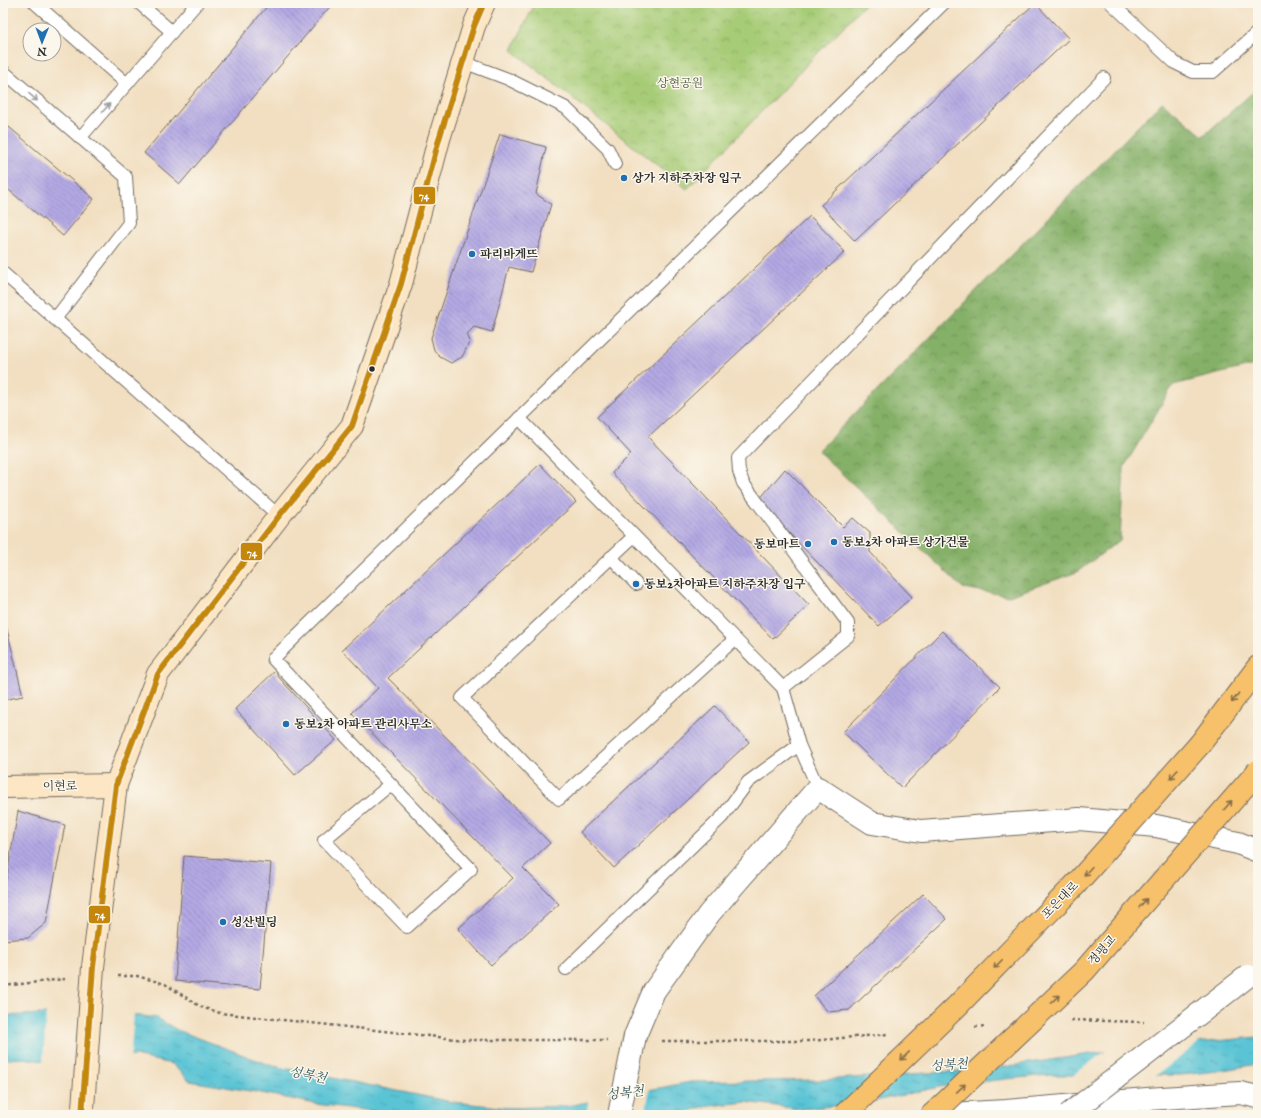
<svg xmlns="http://www.w3.org/2000/svg" width="1261" height="1118" font-family="'IM FELL English','Noto Serif KR',serif">
<defs>
<pattern id="forest-crowns" width="20" height="18" patternUnits="userSpaceOnUse"><rect width="20" height="18" fill="#85b068"/><path d="M2 6a3 3 0 1 1 6 0M12 15a3 3 0 1 1 6 0" fill="none" stroke="#6d8f56"/></pattern>
<pattern id="park-crowns" width="20" height="18" patternUnits="userSpaceOnUse"><rect width="20" height="18" fill="#a7cc77"/><path d="M2 6a3 3 0 1 1 6 0M12 15a3 3 0 1 1 6 0" fill="none" stroke="#90af67"/></pattern>
<pattern id="water-ripples" width="26" height="14" patternUnits="userSpaceOnUse"><rect width="26" height="14" fill="#5ac4d5"/><path d="M2 4q2-2 4 0t4 0M15 11q2-2 4 0t4 0" fill="none" stroke="#4b9fad"/></pattern>
<pattern id="building-back-hatch" width="6" height="6" patternUnits="userSpaceOnUse"><rect width="6" height="6" fill="#b4a9e4"/><path d="M-1 5l2 2M0 0l6 6M5-1l2 2" fill="none" stroke="#938ab9"/></pattern>
</defs>
<rect width="100%" height="100%" fill="#fbf7ec"/>
<filter id="ink" filterUnits="userSpaceOnUse"><feTurbulence type="fractalNoise" baseFrequency=".025" numOctaves="2"/><feDisplacementMap in="SourceGraphic" scale="8" xChannelSelector="R" yChannelSelector="G"/><feConvolveMatrix kernelMatrix="1 2 1 2 8 2 1 2 1" color-interpolation-filters="sRGB"/></filter>
<filter id="wash" filterUnits="userSpaceOnUse"><feTurbulence type="fractalNoise" baseFrequency=".012" numOctaves="4" result="noise"/><feDisplacementMap in="SourceGraphic" scale="16" xChannelSelector="R" yChannelSelector="G"/><feGaussianBlur stdDeviation="0.9" result="paint"/><feColorMatrix in="noise" values="0 0 0 0 0 0 0 0 0 0 0 0 0 0 0 0 0 1.4 0 .05"/><feComposite in="paint" operator="in"/></filter>
<g filter="url(#wash)">
<rect width="100%" height="100%" fill="#f2dfc1"/>
<path fill="url(#forest-crowns)" stroke="#586e4a" d="M1258,88V364L1173,385L1124,467L1120,540L1077,572L1009,596L963,588L818,451L1162,102L1203,136Z"/>
<path fill="url(#park-crowns)" stroke="#697c51" d="M535,3H866L687,189L512,50Z"/>
<path fill="url(#water-ripples)" stroke="#427880" d="M43,1014L143,1016L157,1018L177,1030L273,1066L452,1102L510,1108L567,1106L690,1082L821,1080L989,1069L1111,1051L1258,1037V1064L1217,1071L1181,1075H1050L1005,1079L939,1087L866,1103L800,1109L745,1102L701,1107L677,1115H405L316,1104L262,1093L190,1081L172,1064L135,1056L62,1064L24,1058L3,1059V1016Z"/>
<g fill="#f2dfc1">
<path d="M46,1012L134,1014L130,1059L62,1066L43,1063Z"/>
<path d="M1201,1041L1154,1077H1071L1107,1050Z"/>
<path d="M650,1088L645,1115H586L589,1099Z"/>
</g>
<g id="blocks">
<g fill="url(#building-back-hatch)">
<path d="M270,3H333L180,184L144,153Z"/>
<path d="M1035,3L1069,39L855,241L821,205Z"/>
<path d="M3,122L94,199L63,236L3,185Z"/>
<path d="M500,134L546,147L536,194L551,204L531,272L509,267L492,332L474,327L467,334L470,341L462,357L451,363L440,357L434,350L431,338Z"/>
<path d="M810,216L845,252L648,437L809,605L773,639L612,473L631,454L597,417Z"/>
<path d="M540,464L576,502L388,678L550,843L523,868L559,904L491,965L458,929L513,878L352,713L378,688L342,650Z"/>
<path d="M785,469L843,527L853,518L870,533V552L912,597L879,626L758,501Z"/>
<path d="M6,625L23,696L3,700V626Z"/>
<path d="M942,631L1000,687L902,788L843,732Z"/>
<path d="M274,672L336,740L295,775L235,709Z"/>
<path d="M715,706L749,742L614,868L580,832Z"/>
<path d="M18,811L65,825L46,923L28,938L3,940V881H6Z"/>
<path d="M184,856L271,863L260,989L175,981Z"/>
<path d="M923,894L947,919L849,1010L828,1012L814,996Z"/>
</g>
</g>
</g>
<g filter="url(#ink)">
<use href="#blocks" fill-opacity="0" stroke="#716a60" stroke-width="1"/>
<g fill="none" stroke-linecap="round" stroke-linejoin="round">
<g stroke="#716a60" stroke-width="14">
<g id="lane">
<path d="M35,3L127,84"/>
<path d="M139,3L172,32"/>
<path d="M1111,3L1175,63L1193,72H1213L1258,32"/>
<path d="M463,62L508,79L566,108L608,149L615,164"/>
<path d="M3,71L126,177L129,223L55,319"/>
<path d="M80,138L197,3"/>
<path d="M3,273L279,516"/>
<path d="M519,418L783,688L799,745L818,788"/>
<path d="M634,536L462,698L559,799L735,639"/>
<path d="M611,557L636,584"/>
<path d="M783,688L848,636V623L743,483L739,471L738,458L1104,78"/>
<path d="M391,784L324,840L407,927L471,869L273,659L944,3"/>
<path d="M566,969L722,817L748,782L799,745"/>
</g>
</g>
<g stroke="#716a60" stroke-width="24">
<g id="street">
<path d="M635,1036L654,991L709,914L818,788L872,823L921,831L1079,819L1156,826L1238,843L1258,851"/>
<path d="M932,1115L1006,1111L1147,1099L1240,1093L1258,1097"/>
</g>
</g>
<g stroke="#716a60" stroke-width="24">
<g id="secondary">
<path d="M3,787L116,785"/>
<path d="M93,967L116,785L158,674L279,516L352,426L401,284L439,139L474,26L484,3"/>
</g>
</g>
<g stroke="#716a60" stroke-width="24">
<path id="primary" d="M1200,744L1258,667"/>
</g>
<g stroke="#716a60" stroke-width="2.5" stroke-dasharray="3 3" stroke-linecap="butt">
<path d="M118,976H137L165,984L201,1007L220,1013L465,1040H607"/>
<path d="M3,986L65,979"/>
<path d="M1071,1020L1144,1022"/>
<path d="M975,1027L986,1026"/>
<path d="M662,1041H809L888,1034"/>
</g>
<use href="#lane" stroke="#fff" stroke-width="12"/>
<use href="#street" stroke="#fff" stroke-width="22"/>
<use href="#secondary" stroke="#fce6c4" stroke-width="22"/>
<use href="#primary" stroke="#f7c06b" stroke-width="22"/>
<g stroke="#716a60" stroke-width="24" stroke-linecap="butt">
<g id="street-bridge">
<path d="M619,1115L635,1036"/>
<path d="M1068,1115L1248,976"/>
</g>
</g>
<g stroke="#716a60" stroke-width="24" stroke-linecap="butt">
<path id="secondary-bridge" d="M83,1108L93,967"/>
</g>
<g stroke="#716a60" stroke-width="24" stroke-linecap="butt">
<g id="primary-bridge">
<path d="M844,1115L957,1006L1076,884L1200,744"/>
<path d="M932,1115L1084,971L1258,771"/>
</g>
</g>
<use href="#street-bridge" stroke="#fff" stroke-width="22"/>
<use href="#secondary-bridge" stroke="#fce6c4" stroke-width="22"/>
<use href="#primary-bridge" stroke="#f7c06b" stroke-width="22"/>
<g stroke="#fbf7ec" stroke-width="9">
<path id="bus-1" d="M82,1115L93,967L116,785L158,674L279,516L352,426L401,284L439,139L474,26L484,3"/>
</g>
<use href="#bus-1" stroke="#c4870b" stroke-width="6"/>
</g>
<defs><path id="oneway-shaft" d="M-6 0H5M1.5-3L5.5 0L1.5 3" fill="none" stroke-width="1.6" stroke-linecap="round" stroke-linejoin="round"/></defs>
<g stroke="#a0a0a0">
<use href="#oneway-shaft" transform="translate(33 97) rotate(41)"/>
<use href="#oneway-shaft" transform="translate(106 108) rotate(-49)"/>
</g>
<g stroke="#876e48">
<use href="#oneway-shaft" transform="translate(1235 698) rotate(127)"/>
<use href="#oneway-shaft" transform="translate(1174 774) rotate(132)"/>
<use href="#oneway-shaft" transform="translate(1228 805) rotate(-49)"/>
<use href="#oneway-shaft" transform="translate(1088 871) rotate(132)"/>
<use href="#oneway-shaft" transform="translate(1143 903) rotate(-49)"/>
<use href="#oneway-shaft" transform="translate(998 964) rotate(134)"/>
<use href="#oneway-shaft" transform="translate(1055 999) rotate(-43)"/>
<use href="#oneway-shaft" transform="translate(905 1056) rotate(136)"/>
<use href="#oneway-shaft" transform="translate(961 1088) rotate(-43)"/>
</g>
</g>
<g fill="#1f6fb2" stroke="#fbf7ec" stroke-width="1.5">
<circle cx="624" cy="178" r="4"/>
<circle cx="472" cy="254" r="4"/>
<circle cx="834" cy="542" r="4"/>
<circle cx="808" cy="544" r="4"/>
<circle cx="636" cy="584" r="4"/>
<circle cx="286" cy="724" r="4"/>
<circle cx="223" cy="922" r="4"/>
</g>
<circle fill="#2b2b2b" stroke="#fbf7ec" stroke-width="1.5" cx="372" cy="369" r="3.5"/>
<g text-anchor="middle" stroke-width="3" stroke-linejoin="round" paint-order="stroke">
<g font-size="12" fill="#505b42" stroke="#fbf7ec">
<text x="680" y="87">상현공원</text>
</g>
<g font-size="12" font-weight="bold" fill="#2b2b2b" stroke="#fbf7ec" text-anchor="start">
<text x="632" y="182">상가 지하주차장 입구</text>
<text x="480" y="258">파리바게뜨</text>
<text x="842" y="546">동보2차 아파트 상가건물</text>
<text x="800" y="548" text-anchor="end">동보마트</text>
<text x="644" y="588">동보2차아파트 지하주차장 입구</text>
<text x="294" y="728">동보2차 아파트 관리사무소</text>
<text x="231" y="926">성산빌딩</text>
</g>
<g font-size="12" fill="#2b2b2b" stroke="#fbf7ec">
<text transform="translate(60 786) rotate(-1)" y="4">이현로</text>
<text transform="translate(1060 900) rotate(-46)" y="4">포은대로</text>
<text transform="translate(1102 950) rotate(-49)" y="4">정평교</text>
</g>
<g font-size="13" font-style="italic" fill="#39595e" stroke="#fbf7ec">
<text transform="translate(949 1064) rotate(-4)" y="5">성복천</text>
<text transform="translate(308 1074) rotate(12)" y="5">성복천</text>
<text transform="translate(625 1092) rotate(-6)" y="5">성복천</text>
</g>
</g>
<g stroke="#fbf7ec" stroke-width="1.5">
<rect x="413" y="186" width="23" height="19" rx="4" fill="#c4870b"/>
<rect x="240" y="542" width="23" height="19" rx="4" fill="#c4870b"/>
<rect x="88" y="905" width="23" height="19" rx="4" fill="#c4870b"/>
</g>
<g font-size="11" text-anchor="middle" font-weight="bold" fill="#fff">
<text x="424" y="199">74</text>
<text x="252" y="556">74</text>
<text x="100" y="918">74</text>
</g>
<rect width="1261" height="1118" fill="none" stroke="#fbf7ec" stroke-width="16"/>
<g transform="translate(42 42) rotate(181)"><circle r="19" fill="#fbf7ec" stroke="#a8a59f"/>
<path d="M0-3L7 15L0 10L-7 15Z" fill="#1f6fb2"/>
<text y="-6" font-size="11" font-weight="bold" text-anchor="middle" fill="#2b2b2b">N</text>
</g>
</svg>
